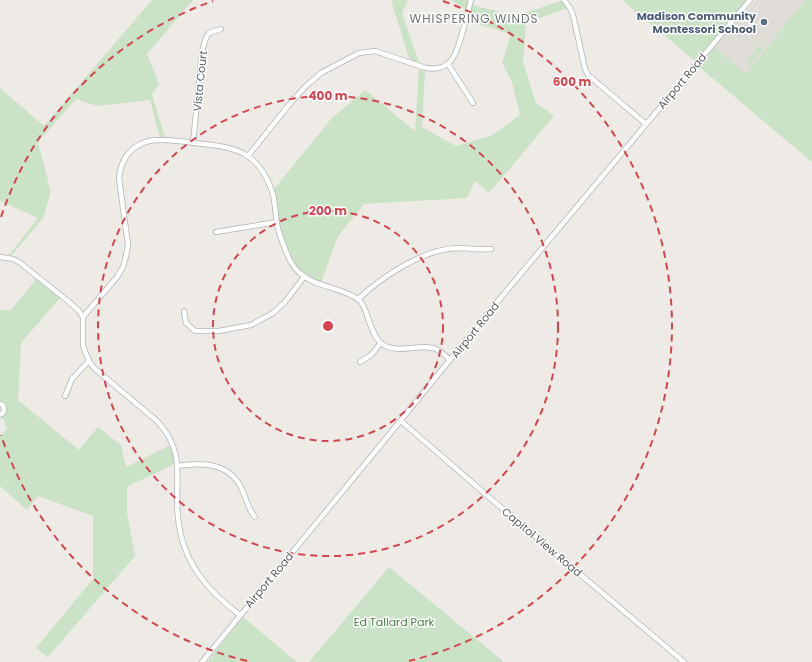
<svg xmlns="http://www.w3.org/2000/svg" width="812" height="662" font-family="Poppins,sans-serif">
<rect width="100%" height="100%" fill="#eeebe6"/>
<path fill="#e0dcd7" d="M756,0H805L746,74L714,47Z"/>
<g fill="#cae2c5">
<path d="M152,0H193L147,54L159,84L152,94L165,138H160L150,100L97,106L76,99L38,142L51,192L43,218L11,256L9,255L38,218L0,201V88L44,126Z"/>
<path d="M391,0H408L402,13L420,65L410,61Z"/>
<path d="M451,0H469L468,4L472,5L515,16L561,1L568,8L526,23L523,62L536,103L554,116L489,193L475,181L467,198L364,204L338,236L321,283C280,265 281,228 274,189L331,119L365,90L415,131L419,69L425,71L422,127L456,146L491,136L520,115L512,82L502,63L511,34L468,21L470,12Z"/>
<path d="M622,0H747L695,61Z"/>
<path d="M805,0H812V162L698,66L714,47L746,74Z"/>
<path d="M757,46H760L763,49L750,66L747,60L754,53Z"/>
<path d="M37,278L61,297L21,343L18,400L79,450L98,427L121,445L126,467L171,445L176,463L127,487V513L135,556L48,657L36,648L93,579V516L38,496L27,510L0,486V437L7,428L2,416L6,408L0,402V310H11Z"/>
<path d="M389,567L504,662H309Z"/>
<path d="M243,617L297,662H207Z"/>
</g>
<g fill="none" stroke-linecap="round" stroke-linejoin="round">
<g stroke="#b1b3b6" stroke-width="6">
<g id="minor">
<path d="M564,0L570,8L573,15L585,69L588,75L646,124"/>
<path d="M448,64L473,103"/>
<path d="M193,143L202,52L206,38L209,33L221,29"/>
<path d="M248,156L288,106L305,87L321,73L359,53L375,51L426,68C452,72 456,54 462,34C465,23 468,11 471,0"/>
<path d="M216,232L277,222"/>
<path d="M0,257L13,259L19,262L68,301L79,311L83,317"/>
<path d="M358,299C382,277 423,249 457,248C469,248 479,250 491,249"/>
<path d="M184,311L186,323L195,331H219L251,325L273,313L285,302L304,277"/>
<path d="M360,362L371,355L381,343"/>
<path d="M65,396L72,379L89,361"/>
<path d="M0,404L3,405L4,409L3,413L0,415"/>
<path d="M401,421L497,504L684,662"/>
<path d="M177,466C204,462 232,463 243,492C248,503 247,507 255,517"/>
<path d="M240,615C206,590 182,561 178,517C174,479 187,453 157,421L94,368L89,361L83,346V317L117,277L123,267L126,256L128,245L119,178C121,159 130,146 149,141C161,138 189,142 203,144C238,147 259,154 272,191C276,203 275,217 278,229C280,235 282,241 284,246C288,257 292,267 301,274C318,288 342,287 359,300C368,307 369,333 381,343C395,355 416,344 433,348C439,349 446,356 450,360"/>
<path d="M202,662L370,458L493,307L750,0"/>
</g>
</g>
<use href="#minor" stroke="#fff" stroke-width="4.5"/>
</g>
<g fill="none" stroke="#d5454f" stroke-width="2" stroke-dasharray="7 5">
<circle cx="328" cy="326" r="115"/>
<circle cx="328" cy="326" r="230"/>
<path d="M247 661A345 345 0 0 1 1 435M1 217A345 345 0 0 1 213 1M443 1A345 345 0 0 1 409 661"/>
</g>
<circle fill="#5c6f8a" stroke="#fff" stroke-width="1.5" cx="764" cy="22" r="4"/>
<g text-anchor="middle" stroke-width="3" stroke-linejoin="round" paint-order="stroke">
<g font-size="11" font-weight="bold" fill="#4e5e75" stroke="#fff" text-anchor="end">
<text x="756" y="20">Madison Community<tspan x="756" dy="13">Montessori School</tspan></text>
</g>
<g font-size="11" fill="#5d6164" stroke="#fff">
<text transform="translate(200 81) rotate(-84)" y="4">Vista Court</text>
<text transform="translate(682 81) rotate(-50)" y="4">Airport Road</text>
<text transform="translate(475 330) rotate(-51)" y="4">Airport Road</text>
<text transform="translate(542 542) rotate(40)" y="4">Capitol View Road</text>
<text transform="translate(269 580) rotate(-50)" y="4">Airport Road</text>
</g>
<g font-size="11" fill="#478140" stroke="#fff">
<text x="394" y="626">Ed Tallard Park</text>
</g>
<g font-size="12" letter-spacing="1" fill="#6e7376" stroke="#fff">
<text x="474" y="23">WHISPERING WINDS</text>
</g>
</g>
<circle cx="328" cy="326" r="6" fill="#d5454f" stroke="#fff" stroke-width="2"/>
<g font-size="12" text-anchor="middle" font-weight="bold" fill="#d5454f" stroke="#fff" stroke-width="3" stroke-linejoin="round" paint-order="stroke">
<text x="572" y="86">600 m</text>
<text x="328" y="100">400 m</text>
<text x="328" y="215">200 m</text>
</g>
</svg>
